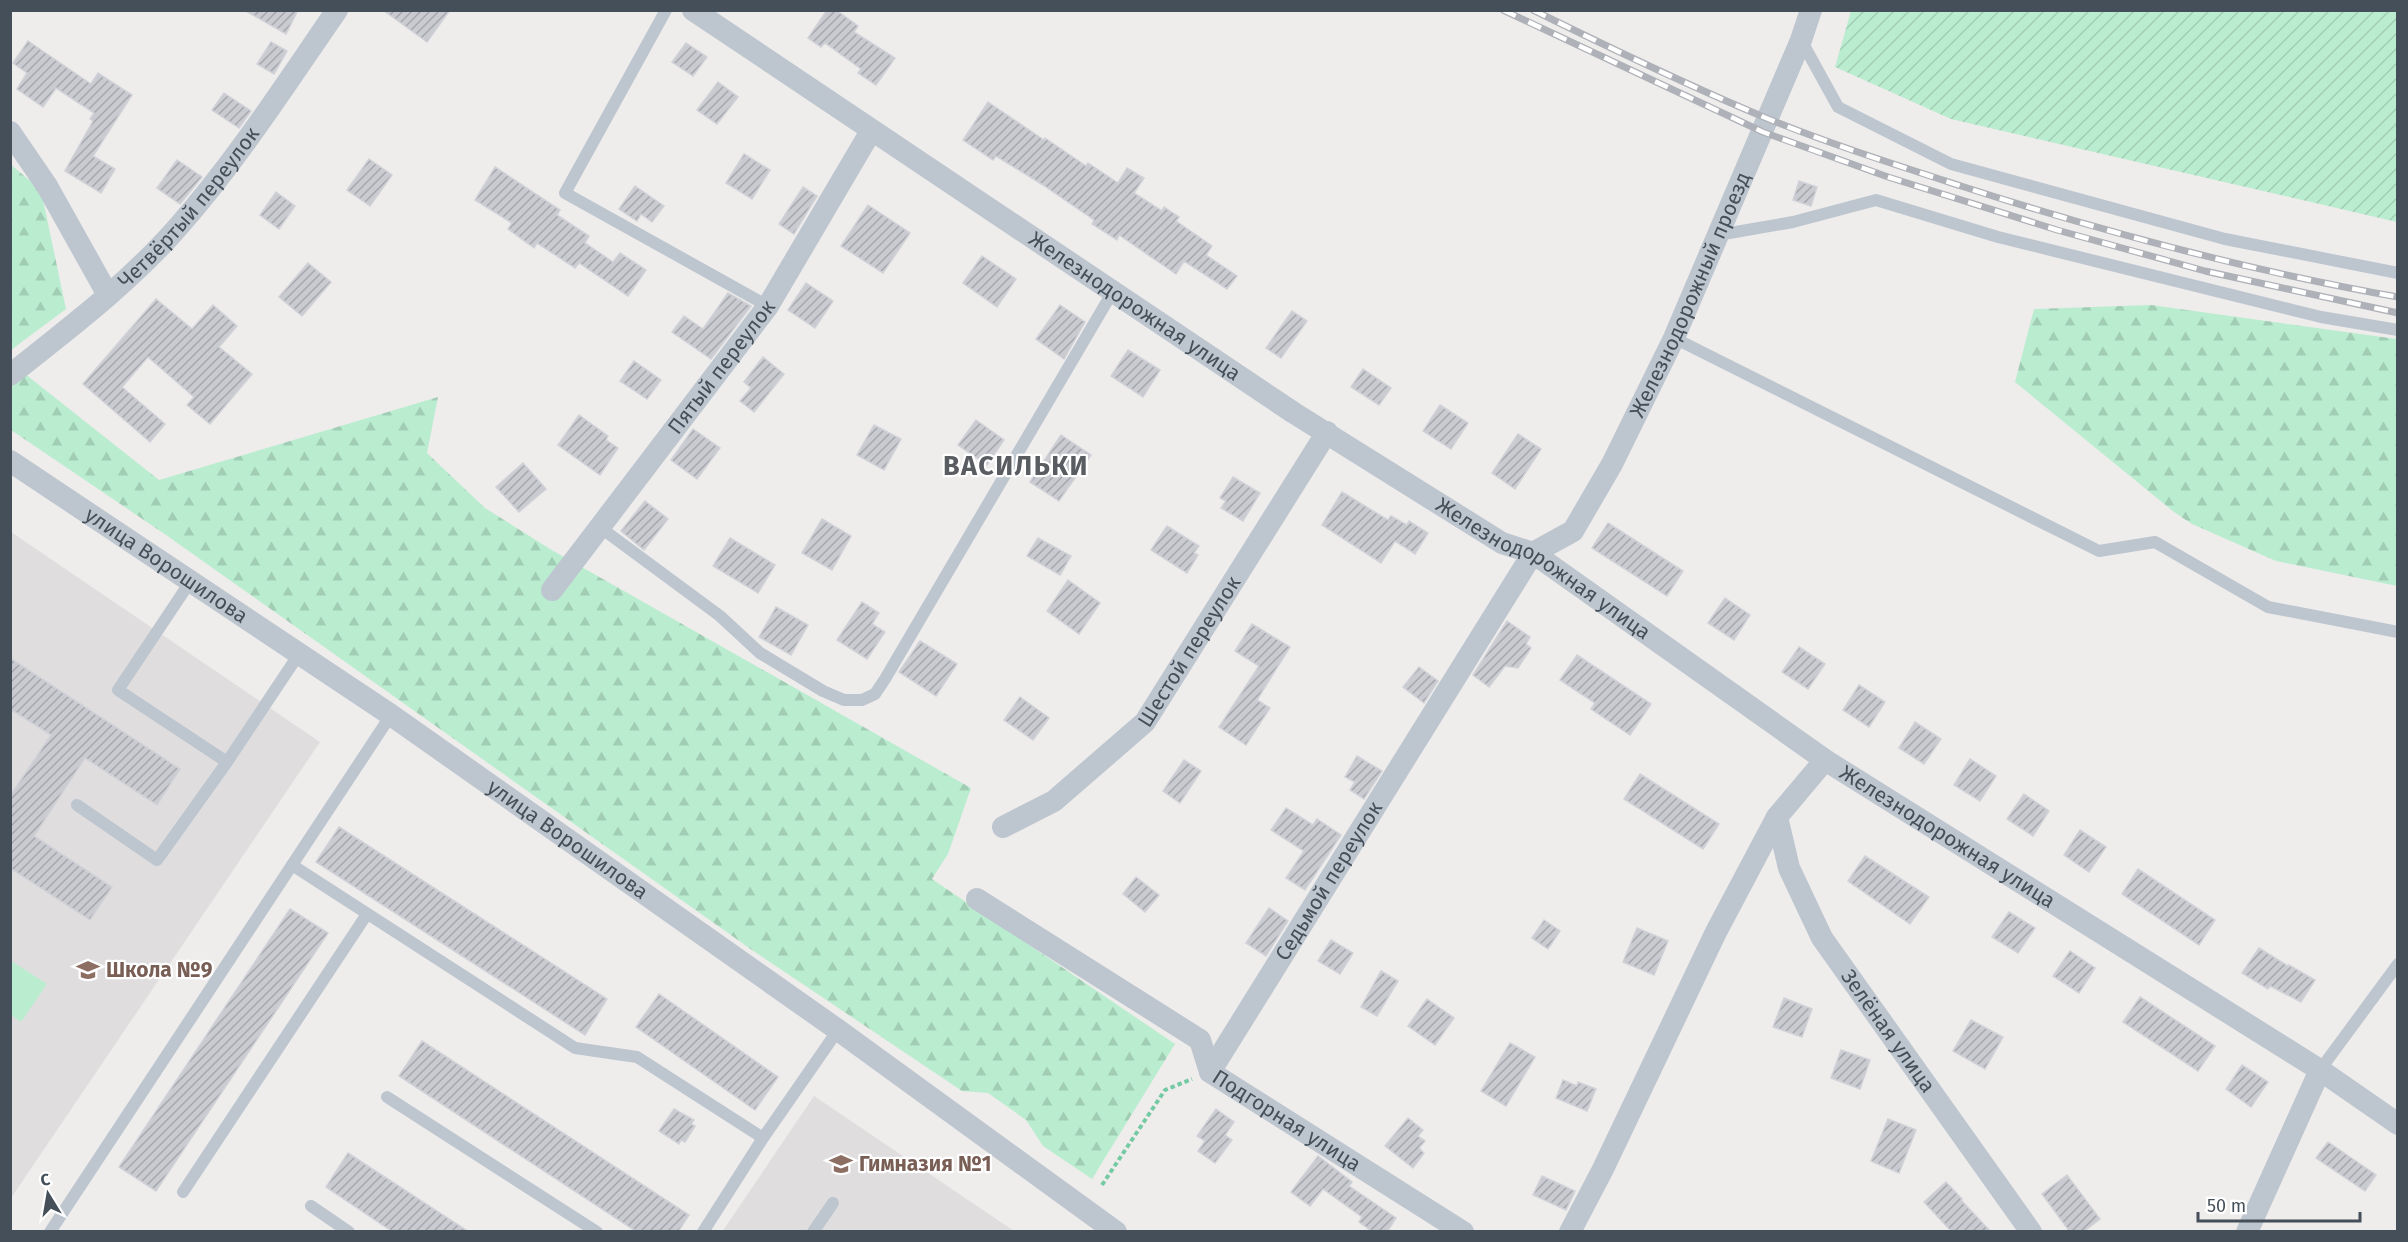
<svg xmlns="http://www.w3.org/2000/svg" width="2408" height="1242" font-family="'Fira Sans',sans-serif">
<style>
.education{fill:#e0ddde}
.forest{fill:url(#forest-firs)}
.garden{fill:url(#garden-furrows)}
.pitch{fill:#baedd0}
.building{fill:url(#building-hatch);stroke:#d0d2d8;stroke-width:1.5}
.lines{fill:none;stroke-linecap:round;stroke-linejoin:round}
.path{stroke:#73caa3;stroke-width:4;stroke-dasharray:4.5 3;stroke-linecap:butt}
.lane{stroke:#bdc6cf;stroke-width:12}
.street{stroke:#bdc6cf;stroke-width:22}
.rail-casing{stroke:#aeb1b7;stroke-width:7}
.rail{stroke:#fff;stroke-width:4.5;stroke-dasharray:14;stroke-linecap:butt}
.labels{text-anchor:middle;dominant-baseline:central;stroke-width:4.5;stroke-linejoin:round;paint-order:stroke}
.street-label{font-size:21px;fill:#454f59;stroke:#fff}
.education-label{font-size:21px;font-weight:bold;fill:#785e54;stroke:#fff;text-anchor:start}
.district-label{font-size:27px;font-weight:bold;letter-spacing:1.5px;fill:#595c61;stroke:#fff}
</style>
<defs>
<pattern id="forest-firs" width="22" height="20" patternUnits="userSpaceOnUse" patternTransform="scale(1.5)"><rect width="22" height="20" fill="#baedd0"/><path d="M5 1l3.5 6h-7zM16 11l3.5 6h-7z" fill="#a1cdb5"/></pattern>
<pattern id="garden-furrows" width="10" height="10" patternUnits="userSpaceOnUse" patternTransform="scale(1.5)"><rect width="10" height="10" fill="#baedd0"/><path d="M-1 1l2-2M0 10L10 0M9 11l2-2" fill="none" stroke="#a1cdb5"/></pattern>
<pattern id="building-hatch" width="6" height="6" patternUnits="userSpaceOnUse" patternTransform="scale(1.5)"><rect width="6" height="6" fill="#c9cbd1"/><path d="M-1 1l2-2M0 6l6-6M5 7l2-2" fill="none" stroke="#a5a7ad"/></pattern>
</defs>
<rect width="100%" height="100%" fill="#efecec"/>
<g class="education">
<polygon points="11,532 320,742 11,1198"/>
<polygon points="814,1096 1014,1231 722,1232"/>
</g>
<g class="forest">
<polygon points="10,164 41,190 66,309 11,350"/>
<polygon points="2151,305 2397,339 2397,586 2276,561 2192,524 2174,512 2015,382 2034,309"/>
<polygon points="10,362 159,480 438,397 427,453 485,508 550,549 971,788 948,854 932,879 1175,1044 1092,1179 1043,1146 1026,1120 988,1093 962,1091 752,950 166,535 11,430"/>
</g>
<polygon class="garden" points="1851,11 2397,11 2397,222 1951,119 1835,67"/>
<polygon class="pitch" points="10,960 47,984 21,1022 11,1015"/>
<g class="building">
<polygon points="244,10 298,10 286,34"/>
<polygon points="383,10 450,10 427,42"/>
<polygon points="827,10 836,10 858,26 854,32 895,58 876,85 858,73 861,69 825,43 821,47 808,38"/>
<polygon points="28,41 91,84 98,73 132,95 93,156 115,169 101,193 65,171 93,121 90,119 94,113 56,88 43,107 17,89 27,73 13,63"/>
<polygon points="271,42 287,51 274,74 257,64"/>
<polygon points="686,43 707,57 693,76 672,62"/>
<polygon points="718,82 738,97 717,124 697,110"/>
<polygon points="224,93 251,111 239,128 212,110"/>
<polygon points="988,102 1044,140 1045,138 1086,166 1088,163 1118,183 1127,168 1144,178 1134,193 1162,211 1164,207 1179,217 1176,221 1212,246 1206,255 1237,276 1227,289 1184,261 1176,274 1119,235 1117,240 1092,224 1094,220 1043,185 996,156 993,160 963,140"/>
<polygon points="744,154 770,170 752,199 726,183"/>
<polygon points="369,159 392,175 370,206 347,190"/>
<polygon points="177,160 202,177 180,204 157,188"/>
<polygon points="495,167 560,210 557,215 589,236 585,243 613,262 620,253 646,270 628,296 579,263 575,268 537,243 534,248 508,229 512,223 475,200"/>
<polygon points="1799,181 1817,187 1811,206 1793,200"/>
<polygon points="635,186 664,206 652,222 641,214 637,221 619,209"/>
<polygon points="803,187 817,196 794,234 779,224"/>
<polygon points="276,192 295,206 279,229 260,215"/>
<polygon points="868,205 910,233 883,273 841,246"/>
<polygon points="982,256 1016,279 997,307 963,283"/>
<polygon points="308,263 331,282 302,316 279,297"/>
<polygon points="806,283 833,301 815,328 788,310"/>
<polygon points="728,293 751,306 711,359 672,332 684,316 703,329"/>
<polygon points="156,299 192,329 213,305 237,326 219,347 252,374 210,424 187,405 194,397 148,357 122,387 165,424 150,442 83,384"/>
<polygon points="1060,305 1085,322 1064,359 1036,339"/>
<polygon points="1292,311 1307,321 1281,358 1266,348"/>
<polygon points="1128,350 1160,370 1143,397 1111,376"/>
<polygon points="763,357 784,374 754,412 740,401 751,388 744,382"/>
<polygon points="634,361 661,380 647,399 620,381"/>
<polygon points="1363,369 1391,388 1379,405 1351,387"/>
<polygon points="1440,405 1468,423 1451,449 1423,431"/>
<polygon points="579,415 608,436 606,440 618,448 600,475 558,445"/>
<polygon points="976,420 1004,440 987,465 958,445"/>
<polygon points="874,425 901,439 884,470 857,455"/>
<polygon points="693,429 720,448 697,479 671,460"/>
<polygon points="1518,434 1541,449 1515,489 1492,473"/>
<polygon points="1061,435 1091,455 1059,501 1030,482"/>
<polygon points="523,463 546,489 519,512 496,487"/>
<polygon points="1233,477 1260,493 1243,521 1221,508 1226,501 1220,498"/>
<polygon points="1342,492 1388,520 1391,516 1407,525 1409,521 1428,533 1415,554 1395,541 1381,563 1322,525"/>
<polygon points="645,501 668,519 644,550 621,531"/>
<polygon points="822,519 851,536 832,570 802,553"/>
<polygon points="1608,523 1683,571 1667,596 1592,548"/>
<polygon points="1167,526 1199,546 1194,553 1198,555 1187,573 1151,550"/>
<polygon points="730,538 775,565 758,593 713,566"/>
<polygon points="1038,538 1071,556 1060,575 1027,556"/>
<polygon points="1068,580 1100,603 1079,634 1047,611"/>
<polygon points="1725,598 1750,615 1734,640 1708,623"/>
<polygon points="862,602 879,613 872,624 885,632 867,659 837,640"/>
<polygon points="776,607 808,625 791,655 759,637"/>
<polygon points="1507,621 1530,637 1526,644 1531,648 1518,668 1505,666 1489,687 1473,675"/>
<polygon points="1252,624 1290,647 1257,700 1270,708 1246,745 1219,727 1259,666 1235,651"/>
<polygon points="920,641 957,664 936,696 899,672"/>
<polygon points="1799,647 1825,664 1808,689 1782,672"/>
<polygon points="1577,655 1651,704 1630,735 1591,709 1595,703 1560,680"/>
<polygon points="10,658 180,769 157,805 85,758 34,836 112,887 90,920 10,868 10,796 51,735 10,709"/>
<polygon points="1419,667 1438,681 1424,703 1403,687"/>
<polygon points="1859,685 1885,702 1869,727 1843,710"/>
<polygon points="1020,697 1049,718 1033,740 1004,720"/>
<polygon points="1915,722 1941,739 1924,764 1899,748"/>
<polygon points="1357,756 1382,771 1364,799 1350,790 1355,782 1345,777"/>
<polygon points="1970,759 1996,776 1980,801 1954,785"/>
<polygon points="1184,760 1201,771 1180,803 1163,791"/>
<polygon points="1640,774 1719,824 1703,849 1624,799"/>
<polygon points="2024,794 2049,811 2033,836 2007,819"/>
<polygon points="1286,808 1313,825 1317,819 1341,835 1305,890 1286,878 1304,851 1271,830"/>
<polygon points="339,827 607,999 585,1035 316,862"/>
<polygon points="2080,830 2106,847 2089,872 2064,855"/>
<polygon points="1865,856 1929,897 1910,924 1848,881"/>
<polygon points="2138,869 2215,920 2199,945 2122,894"/>
<polygon points="1136,877 1159,895 1145,912 1123,894"/>
<polygon points="1269,908 1288,921 1266,956 1246,943"/>
<polygon points="290,909 328,933 156,1191 119,1167"/>
<polygon points="2009,912 2035,928 2018,953 1992,937"/>
<polygon points="1544,920 1560,931 1548,949 1532,938"/>
<polygon points="1637,928 1668,941 1654,975 1623,962"/>
<polygon points="1331,940 1353,953 1340,974 1318,961"/>
<polygon points="2259,948 2288,966 2289,965 2315,980 2301,1002 2270,986 2268,989 2242,973"/>
<polygon points="2070,951 2095,968 2079,993 2053,976"/>
<polygon points="1381,971 1398,981 1377,1016 1361,1007"/>
<polygon points="659,994 778,1077 755,1110 636,1027"/>
<polygon points="2140,997 2215,1046 2198,1071 2123,1022"/>
<polygon points="1784,998 1812,1009 1802,1037 1773,1027"/>
<polygon points="1427,999 1454,1018 1435,1045 1408,1026"/>
<polygon points="1971,1020 2003,1037 1985,1069 1953,1051"/>
<polygon points="422,1041 689,1215 678,1232 637,1232 399,1076"/>
<polygon points="1510,1043 1535,1057 1506,1106 1481,1091"/>
<polygon points="1841,1050 1870,1060 1860,1089 1831,1078"/>
<polygon points="2242,1065 2268,1082 2251,1107 2226,1089"/>
<polygon points="1563,1080 1577,1086 1578,1082 1596,1089 1587,1111 1556,1098"/>
<polygon points="674,1109 694,1120 691,1124 695,1126 685,1142 681,1140 679,1144 659,1131"/>
<polygon points="1216,1109 1234,1122 1225,1135 1232,1140 1215,1163 1198,1151 1205,1141 1197,1136"/>
<polygon points="1408,1118 1423,1130 1418,1136 1425,1141 1419,1148 1424,1153 1413,1168 1385,1146"/>
<polygon points="1888,1119 1916,1130 1899,1173 1871,1161"/>
<polygon points="2328,1142 2376,1175 2365,1191 2316,1158"/>
<polygon points="348,1153 469,1232 393,1232 326,1187"/>
<polygon points="1318,1156 1352,1182 1349,1186 1396,1218 1387,1232 1373,1232 1359,1222 1362,1217 1323,1189 1310,1206 1291,1192"/>
<polygon points="2067,1175 2100,1219 2083,1232 2070,1232 2042,1194"/>
<polygon points="1542,1176 1575,1191 1566,1210 1533,1195"/>
<polygon points="1946,1182 1962,1199 1961,1200 1991,1232 1952,1232 1924,1202"/>
</g>
<g class="lines">
<polyline class="path" points="1102,1185 1165,1090 1192,1079"/>
<g class="lane">
<polyline points="666,10 565,193 768,306"/>
<polyline points="1801,40 1838,107 1951,164 2225,239 2398,273"/>
<polyline points="1718,235 1793,222 1876,200 1998,237 2321,317 2398,330"/>
<polyline points="1674,338 2099,551 2155,542 2268,607 2398,632"/>
<polyline points="601,528 720,616 760,653 823,691 844,700 862,700 875,694 885,679 1112,293"/>
<polyline points="227,762 299,654"/>
<polyline points="77,805 157,860 227,762 118,690 190,582"/>
<polyline points="292,865 575,1048 637,1057 763,1138"/>
<polyline points="2320,1070 2398,964"/>
<polyline points="387,1097 597,1232"/>
<polyline points="183,1192 367,914"/>
<polyline points="311,1206 349,1232"/>
<polyline points="50,1232 391,715"/>
<polyline points="703,1232 763,1138 838,1030"/>
<polyline points="813,1232 833,1203"/>
</g>
<g class="street">
<path id="s1" d="M693,10L1294,413L1502,543L1533,553L1825,760L2320,1070L2398,1124"/>
<polyline points="10,132 47,186 108,295"/>
<path id="s2" d="M10,375C68,329 129,283 178,227C237,160 286,84 337,10"/>
<path id="s3" d="M10,461L391,715L838,1030L1116,1232"/>
<path id="s4" d="M552,590L768,306L871,131"/>
<path id="s5" d="M1777,817L1789,868L1822,938L2031,1232"/>
<path id="s6" d="M1003,827L1054,801L1145,722L1327,432"/>
<path id="s7" d="M977,899L1200,1040L1210,1072L1463,1232"/>
<path id="s8" d="M1210,1072L1533,553L1573,531L1612,464L1674,338L1801,40L1811,10"/>
<polyline points="1570,1232 1603,1169 1716,932 1777,817 1825,760"/>
<polyline points="2247,1232 2320,1070"/>
</g>
<g class="rail-casing">
<g id="rail">
<polyline points="1503,10 1763,132 1888,177 2057,230 2205,271 2398,313"/>
<path d="M1533,10C1610,48 1687,85 1766,118C1830,144 1896,165 1961,186C2104,232 2250,271 2398,297"/>
</g>
</g>
<use href="#rail" class="rail"/>
</g>
<defs>
<g id="school-bare" transform="scale(1.8)"><path d="M0-5L7-2L0 1L-7-2ZM-4 1L0 2.5L4 1V4Q0 6-4 4Z" fill="#8d6e63" stroke="#fff" stroke-width="2.5" paint-order="stroke"/></g>
</defs>
<g fill-rule="evenodd">
<use href="#school-bare" x="88" y="970"/>
<use href="#school-bare" x="841" y="1164"/>
</g>
<g class="labels">
<g class="street-label">
<text stroke="none"><textPath href="#s2" startOffset="246">Четвёртый переулок</textPath></text>
<text stroke="none"><textPath href="#s8" startOffset="921">Железнодорожный проезд</textPath></text>
<text stroke="none"><textPath href="#s1" startOffset="532">Железнодорожная улица</textPath></text>
<text stroke="none"><textPath href="#s4" startOffset="280">Пятый переулок</textPath></text>
<text stroke="none"><textPath href="#s3" startOffset="188">улица Ворошилова</textPath></text>
<text stroke="none"><textPath href="#s1" startOffset="1018">Железнодорожная улица</textPath></text>
<text stroke="none"><textPath href="#s6" startOffset="261">Шестой переулок</textPath></text>
<text stroke="none"><textPath href="#s1" startOffset="1504">Железнодорожная улица</textPath></text>
<text stroke="none"><textPath href="#s3" startOffset="674">улица Ворошилова</textPath></text>
<text stroke="none"><textPath href="#s8" startOffset="225">Седьмой переулок</textPath></text>
<text stroke="none"><textPath href="#s5" startOffset="244">Зелёная улица</textPath></text>
<text stroke="none"><textPath href="#s7" startOffset="388">Подгорная улица</textPath></text>
</g>
<g class="education-label">
<text x="106" y="970">Школа №9</text>
<text x="859" y="1164">Гимназия №1</text>
</g>
<g class="district-label">
<text x="1016" y="466">ВАСИЛЬКИ</text>
</g>
</g>
<rect width="2408" height="1242" fill="none" stroke="#454f59" stroke-width="24"/>
<g transform="translate(48 1194) rotate(349)" stroke="#ffffff" stroke-width="4.5" paint-order="stroke">
<path d="M0-4.5L10 22L0 15L-10 22Z" fill="#454f59"/>
<text y="-9" font-size="16" font-weight="bold" text-anchor="middle" fill="#454f59">С</text>
</g>
<path d="M2198 1212v9h162v-9" fill="none" stroke="#454f59" stroke-width="3"/>
<text x="2207" y="1212" font-size="18" fill="#454f59" stroke="#ffffff" stroke-width="4.5" paint-order="stroke">50 m</text>
</svg>
